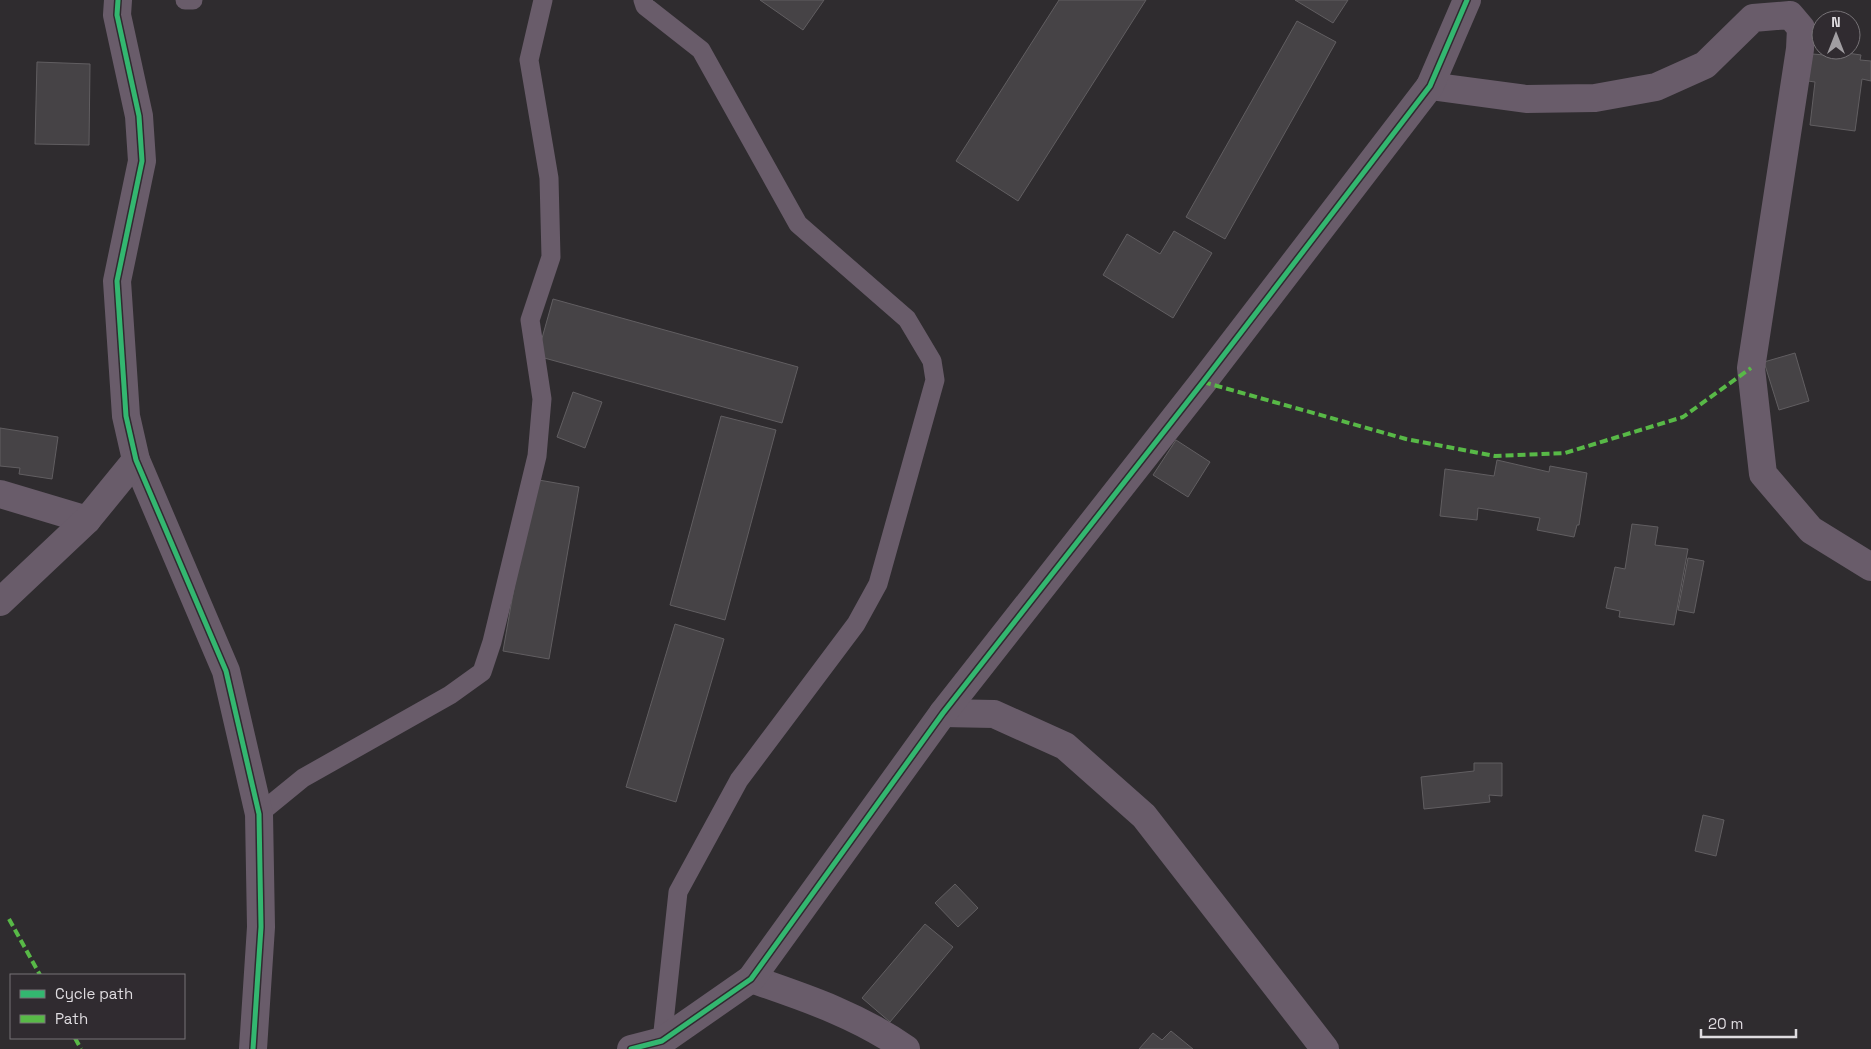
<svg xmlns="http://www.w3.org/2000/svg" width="1871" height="1049" font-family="'Space Grotesk',sans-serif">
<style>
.building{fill:#464346;stroke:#615e61}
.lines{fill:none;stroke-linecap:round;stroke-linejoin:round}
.lane{stroke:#695c6a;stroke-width:19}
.street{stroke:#695c6a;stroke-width:28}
.quiet{stroke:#58b947;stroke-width:4;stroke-dasharray:8 4;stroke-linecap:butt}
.cycleway-casing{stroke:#302b30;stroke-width:8}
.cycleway{stroke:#33b770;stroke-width:5}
</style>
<rect width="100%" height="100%" fill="#2f2c2f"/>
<g class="building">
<polygon points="760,0 824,0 803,30"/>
<polygon points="1059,0 1146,0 1018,201 956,161"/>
<polygon points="1295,0 1348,0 1333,23"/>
<polygon points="1297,21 1336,42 1225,239 1186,217"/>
<polygon points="1826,50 1861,55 1860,60 1871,61 1871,81 1862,79 1855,131 1810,125 1815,82 1808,81 1812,54 1825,55"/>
<polygon points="37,62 90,64 89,145 35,144"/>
<polygon points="1174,231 1212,253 1173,318 1103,275 1127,234 1160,254"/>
<polygon points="553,299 798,367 782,423 537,356"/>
<polygon points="1795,353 1809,401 1779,410 1764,362"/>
<polygon points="573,392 602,402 585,448 557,437"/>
<polygon points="721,416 776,430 725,620 670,605"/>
<polygon points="0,428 58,437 52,479 19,474 20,468 0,466"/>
<polygon points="1176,440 1210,462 1188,497 1153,475"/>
<polygon points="1497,460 1549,472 1550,466 1587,473 1579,525 1577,525 1574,537 1537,530 1540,518 1478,508 1477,520 1440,516 1445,469 1494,476"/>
<polygon points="533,479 579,487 549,659 503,651"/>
<polygon points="1632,524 1658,527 1655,545 1688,549 1674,625 1619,617 1620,611 1606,608 1615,567 1625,569"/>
<polygon points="1688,558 1704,561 1694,613 1678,610"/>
<polygon points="675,624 724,639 676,802 626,787"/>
<polygon points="1474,763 1502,763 1502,796 1489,795 1490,802 1424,809 1421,777 1474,771"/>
<polygon points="1703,815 1724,820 1716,856 1695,851"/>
<polygon points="955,884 978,908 958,927 935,903"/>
<polygon points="925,924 953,947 890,1022 862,998"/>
<polygon points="1171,1031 1193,1049 1139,1049 1153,1033 1162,1040"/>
</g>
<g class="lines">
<g class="lane">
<polyline points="185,0 193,0"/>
<polyline points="643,0 645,6 701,50 798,224 907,319 932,361 935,380 878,584 856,624 739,780 678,892 662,1041"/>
<polyline points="259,814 303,778 450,695 482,672 492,642 537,456 542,399 530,320 551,257 549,178 529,60 543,0"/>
</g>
<g class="street">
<polyline points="118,0 117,15 139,116 142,161 117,281 126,416 136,460 226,671 259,814 261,927 253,1049"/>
<polyline points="1430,86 1526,99 1595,98 1656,87 1705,65 1753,18 1790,15 1801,28 1800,49 1751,368 1763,474 1811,530 1871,567"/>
<polyline points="0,494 87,520"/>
<polyline points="0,602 87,520 136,460"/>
<polyline points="943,713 994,714 1065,746 1144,816 1325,1049"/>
<path d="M751,979C806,998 858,1015 906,1049"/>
<polyline points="631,1049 662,1041 751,979 943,713 1203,382 1430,86 1467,0"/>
</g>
<g class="quiet">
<polyline points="1203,382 1406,439 1495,456 1565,453 1683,417 1751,368"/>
<polyline points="9,919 40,975"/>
<polyline points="75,1038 81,1049"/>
</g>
<g class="cycleway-casing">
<g id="cycleway">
<polyline points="118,0 117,15 139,116 142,161 117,281 126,416 136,460 226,671 259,814 261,927 253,1049"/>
<polyline points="631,1049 662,1041 751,979 943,713 1203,382 1430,86 1467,0"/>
</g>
</g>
<use href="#cycleway" class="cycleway"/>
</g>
<rect x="10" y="974" width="175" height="65" fill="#302b30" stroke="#767276"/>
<rect x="20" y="990" width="25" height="8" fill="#33b770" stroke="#767276"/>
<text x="55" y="999" font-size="15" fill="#dfdce0">Cycle path</text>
<rect x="20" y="1015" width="25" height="8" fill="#58b947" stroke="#767276"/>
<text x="55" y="1024" font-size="15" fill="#dfdce0">Path</text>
<g transform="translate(1836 35)"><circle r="24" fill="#302b30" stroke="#767276"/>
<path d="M0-4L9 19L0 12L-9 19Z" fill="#a19ea2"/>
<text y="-8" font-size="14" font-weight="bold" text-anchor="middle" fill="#dfdce0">N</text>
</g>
<path d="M1701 1029v8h95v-8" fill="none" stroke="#dfdce0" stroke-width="2.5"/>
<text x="1708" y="1029" font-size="15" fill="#dfdce0" stroke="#302b30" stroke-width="4" paint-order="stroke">20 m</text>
</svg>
